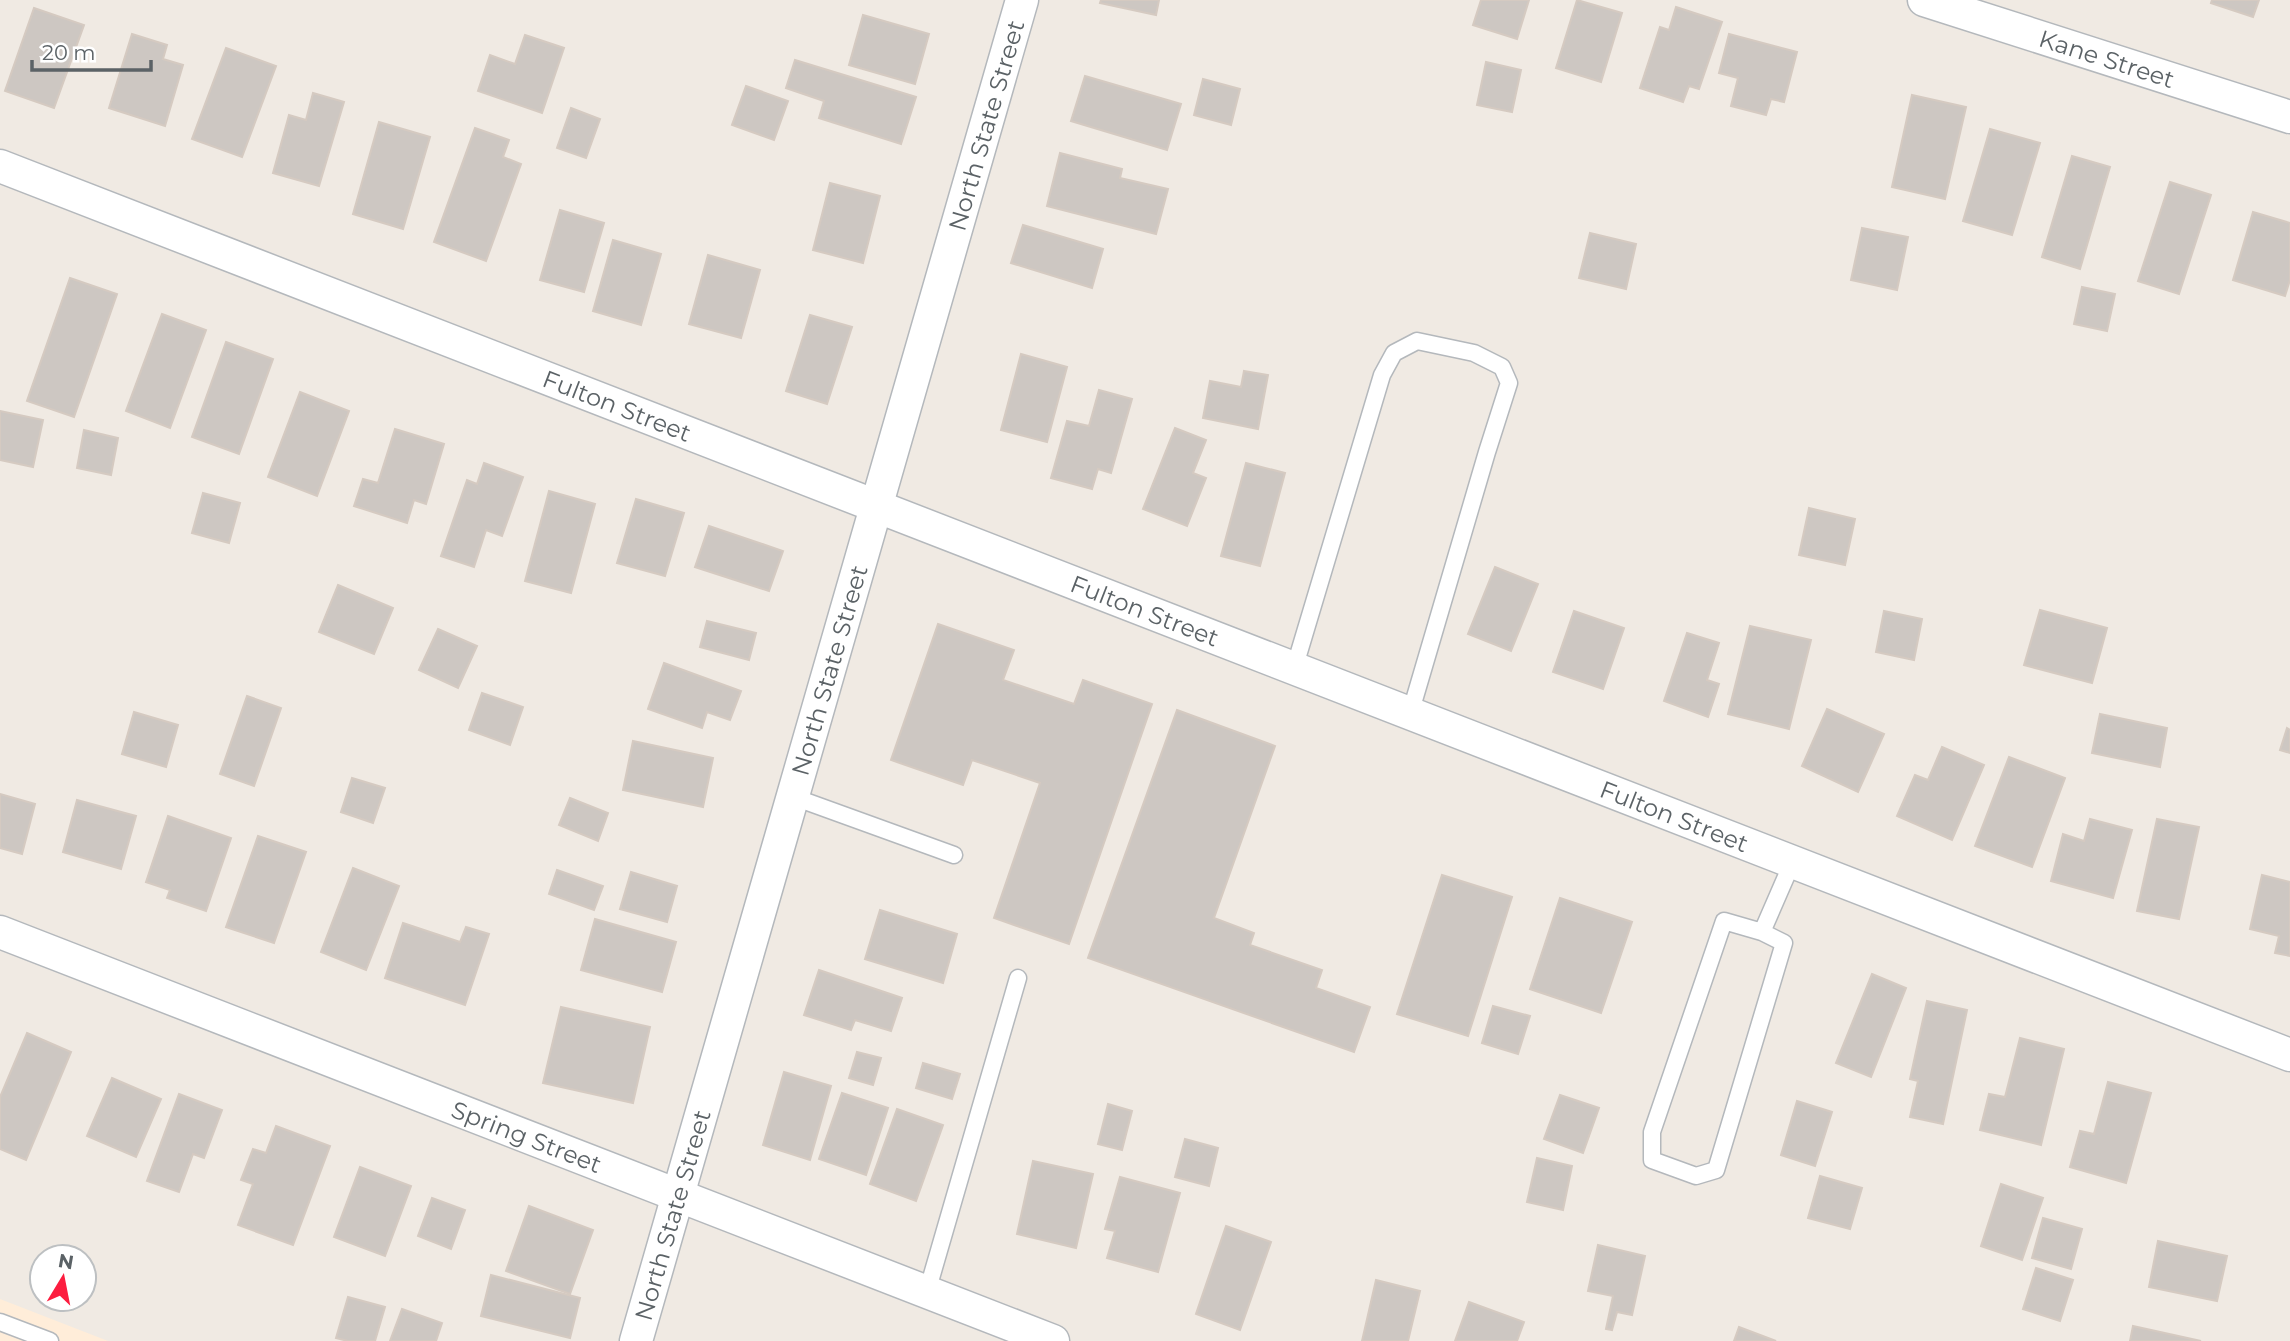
<svg xmlns="http://www.w3.org/2000/svg" width="2290" height="1341" font-family="Montserrat,sans-serif">
<style>
.commercial{fill:#ffedd9}
.building{fill:#cdc7c2;stroke:#d5cac1;stroke-width:2}
.lines{fill:none;stroke-linecap:round;stroke-linejoin:round}
.lane-casing{stroke:#b4b8bc;stroke-width:19}
.street-casing{stroke:#b4b8bc;stroke-width:35}
.lane{stroke:#fff;stroke-width:16}
.street{stroke:#fff;stroke-width:32}
.labels{text-anchor:middle;dominant-baseline:central;stroke-width:5;stroke-linejoin:round;paint-order:stroke}
.street-label{font-size:24px;fill:#5b6266;stroke:#fff}
</style>
<rect width="100%" height="100%" fill="#f0eae3"/>
<polygon class="commercial" points="0,1299 108,1341 0,1341"/>
<g class="building">
<polygon points="1101,0 1159,0 1156,15 1100,3"/>
<polygon points="1481,0 1529,0 1517,39 1473,25"/>
<polygon points="1577,0 1622,13 1601,82 1556,68"/>
<polygon points="2212,0 2259,0 2253,17 2211,3"/>
<polygon points="1676,7 1722,22 1699,89 1689,86 1683,102 1640,88 1660,27 1669,30"/>
<polygon points="34,8 84,25 54,108 5,91"/>
<polygon points="863,15 929,34 915,84 849,65"/>
<polygon points="132,34 167,45 163,59 183,65 165,126 109,108"/>
<polygon points="1729,34 1797,52 1784,102 1771,99 1766,115 1731,106 1738,78 1719,73"/>
<polygon points="525,35 564,48 542,113 478,91 490,55 515,64"/>
<polygon points="226,48 276,66 242,157 192,139"/>
<polygon points="795,60 916,97 901,144 819,118 824,101 786,88"/>
<polygon points="1486,62 1521,70 1512,112 1477,105"/>
<polygon points="1085,76 1181,104 1167,150 1071,121"/>
<polygon points="1203,79 1240,89 1231,125 1194,115"/>
<polygon points="746,86 788,101 774,140 732,125"/>
<polygon points="313,93 344,102 319,186 273,173 289,115 306,120"/>
<polygon points="1912,95 1966,107 1945,199 1892,187"/>
<polygon points="571,108 600,119 586,158 557,148"/>
<polygon points="379,122 430,137 403,229 353,214"/>
<polygon points="475,128 509,140 503,157 521,164 486,261 434,242"/>
<polygon points="1990,129 2040,143 2012,235 1963,221"/>
<polygon points="1060,153 1122,169 1120,178 1168,189 1156,234 1047,206"/>
<polygon points="2072,156 2110,167 2080,269 2042,257"/>
<polygon points="2170,182 2211,195 2179,294 2138,281"/>
<polygon points="830,183 880,196 863,263 813,250"/>
<polygon points="560,210 604,223 584,292 540,280"/>
<polygon points="2253,212 2290,223 2290,280 2285,296 2233,280"/>
<polygon points="1023,225 1103,249 1092,288 1011,263"/>
<polygon points="1862,228 1908,237 1897,290 1851,280"/>
<polygon points="1590,233 1636,244 1626,289 1579,278"/>
<polygon points="613,240 661,254 641,325 593,311"/>
<polygon points="708,255 760,270 741,338 689,324"/>
<polygon points="70,278 117,294 74,417 27,401"/>
<polygon points="2082,287 2115,294 2107,331 2074,324"/>
<polygon points="162,314 206,330 170,428 126,411"/>
<polygon points="810,315 852,327 827,404 786,391"/>
<polygon points="226,342 273,359 239,454 192,437"/>
<polygon points="1021,354 1067,367 1047,442 1001,430"/>
<polygon points="1244,371 1268,375 1258,429 1203,418 1210,381 1241,387"/>
<polygon points="1099,390 1132,399 1111,473 1098,469 1092,489 1051,478 1067,421 1089,426"/>
<polygon points="300,392 349,411 317,496 268,477"/>
<polygon points="0,411 43,420 33,467 0,460"/>
<polygon points="1175,428 1206,440 1193,473 1206,478 1187,526 1143,509"/>
<polygon points="395,429 444,444 426,504 414,500 407,523 354,506 363,479 378,483"/>
<polygon points="84,430 118,438 111,475 77,468"/>
<polygon points="484,463 523,477 502,536 486,530 474,567 441,556 467,480 477,484"/>
<polygon points="1246,463 1285,473 1260,566 1221,556"/>
<polygon points="549,491 595,504 571,593 525,581"/>
<polygon points="203,493 240,503 229,543 192,533"/>
<polygon points="636,499 684,513 665,576 617,563"/>
<polygon points="1809,508 1855,519 1845,565 1799,555"/>
<polygon points="709,526 783,551 769,591 695,567"/>
<polygon points="1495,567 1538,584 1511,651 1468,634"/>
<polygon points="338,585 393,608 374,654 319,632"/>
<polygon points="2040,610 2107,628 2092,683 2024,665"/>
<polygon points="1574,611 1624,628 1603,689 1553,672"/>
<polygon points="1884,611 1922,619 1914,660 1876,652"/>
<polygon points="707,621 756,633 749,660 700,647"/>
<polygon points="938,624 1014,650 1003,680 1074,704 1083,680 1152,704 1069,944 994,918 1040,783 972,760 963,785 891,760"/>
<polygon points="1750,626 1811,640 1789,729 1728,714"/>
<polygon points="438,629 477,646 458,688 419,670"/>
<polygon points="1687,633 1719,643 1707,680 1719,684 1708,717 1664,701"/>
<polygon points="664,663 741,691 730,720 707,712 702,728 648,709"/>
<polygon points="482,693 523,707 510,745 469,730"/>
<polygon points="247,696 281,708 254,786 220,774"/>
<polygon points="1827,709 1884,734 1858,792 1802,766"/>
<polygon points="1177,710 1275,746 1214,918 1254,933 1250,945 1322,970 1316,988 1370,1007 1354,1052 1088,958"/>
<polygon points="134,712 178,725 166,767 122,754"/>
<polygon points="2100,714 2167,728 2160,767 2092,753"/>
<polygon points="2287,728 2290,730 2290,753 2280,750"/>
<polygon points="633,741 713,758 703,807 623,790"/>
<polygon points="1942,747 1984,765 1952,840 1897,816 1915,775 1928,780"/>
<polygon points="2009,757 2065,778 2032,867 1975,846"/>
<polygon points="352,778 385,788 373,823 341,812"/>
<polygon points="0,794 35,804 22,854 0,848"/>
<polygon points="570,798 608,813 598,841 559,825"/>
<polygon points="77,800 136,816 121,869 63,852"/>
<polygon points="168,816 231,838 206,911 167,898 170,890 146,882"/>
<polygon points="2090,819 2132,830 2113,898 2051,881 2063,834 2084,841"/>
<polygon points="2157,819 2199,827 2179,919 2137,911"/>
<polygon points="258,836 306,852 274,943 226,927"/>
<polygon points="353,868 399,886 366,970 321,952"/>
<polygon points="557,870 603,886 594,910 549,894"/>
<polygon points="631,872 677,886 667,922 620,909"/>
<polygon points="1442,875 1512,897 1468,1036 1397,1014"/>
<polygon points="2262,875 2290,882 2290,956 2275,953 2279,936 2250,929"/>
<polygon points="1560,898 1632,922 1601,1013 1530,989"/>
<polygon points="880,910 957,934 943,983 865,959"/>
<polygon points="595,919 676,942 662,992 581,970"/>
<polygon points="403,923 460,942 466,927 489,934 465,1005 385,978"/>
<polygon points="819,970 902,998 891,1031 855,1020 851,1030 804,1015"/>
<polygon points="1872,974 1906,988 1871,1077 1836,1063"/>
<polygon points="1927,1001 1967,1010 1943,1124 1910,1117 1918,1081 1910,1079"/>
<polygon points="1493,1006 1530,1016 1518,1054 1482,1043"/>
<polygon points="561,1007 650,1027 633,1103 543,1083"/>
<polygon points="27,1033 71,1052 26,1160 0,1149 0,1097"/>
<polygon points="2020,1038 2064,1049 2041,1145 1980,1130 1989,1094 2005,1097"/>
<polygon points="857,1052 881,1058 873,1085 849,1078"/>
<polygon points="923,1063 960,1074 952,1099 916,1088"/>
<polygon points="784,1072 831,1086 810,1160 763,1145"/>
<polygon points="112,1078 161,1099 136,1157 87,1136"/>
<polygon points="2108,1082 2151,1093 2126,1183 2070,1167 2080,1131 2094,1134"/>
<polygon points="842,1093 888,1108 866,1175 819,1159"/>
<polygon points="179,1094 222,1110 204,1158 193,1154 179,1192 147,1181"/>
<polygon points="1560,1095 1599,1108 1583,1153 1544,1139"/>
<polygon points="1797,1101 1832,1112 1815,1166 1781,1155"/>
<polygon points="1108,1104 1132,1111 1122,1150 1098,1144"/>
<polygon points="897,1109 943,1125 916,1201 870,1184"/>
<polygon points="276,1126 330,1146 293,1245 238,1225 253,1184 241,1180 253,1149 266,1153"/>
<polygon points="1185,1139 1218,1148 1209,1186 1175,1177"/>
<polygon points="1537,1158 1572,1166 1563,1210 1527,1202"/>
<polygon points="1033,1161 1093,1174 1076,1248 1017,1234"/>
<polygon points="360,1167 411,1186 385,1256 334,1237"/>
<polygon points="1820,1176 1862,1188 1850,1229 1808,1218"/>
<polygon points="1120,1177 1180,1193 1158,1272 1107,1258 1115,1231 1105,1229"/>
<polygon points="2001,1184 2043,1198 2022,1260 1981,1246"/>
<polygon points="432,1198 465,1210 451,1249 418,1236"/>
<polygon points="529,1206 593,1230 570,1294 506,1271"/>
<polygon points="2043,1218 2082,1229 2071,1269 2032,1258"/>
<polygon points="1226,1226 1271,1242 1240,1330 1196,1314"/>
<polygon points="2158,1241 2227,1256 2217,1301 2149,1287"/>
<polygon points="1598,1245 1645,1256 1632,1315 1617,1312 1612,1330 1606,1329 1613,1296 1588,1291"/>
<polygon points="2036,1268 2073,1280 2060,1321 2023,1309"/>
<polygon points="491,1275 580,1298 570,1338 481,1316"/>
<polygon points="1376,1280 1420,1291 1408,1341 1362,1341"/>
<polygon points="348,1297 385,1307 375,1341 348,1341 336,1338"/>
<polygon points="1469,1302 1524,1322 1517,1341 1455,1341"/>
<polygon points="402,1309 442,1323 436,1341 390,1341"/>
<polygon points="2133,1326 2201,1341 2130,1341"/>
<polygon points="1739,1327 1776,1341 1734,1341"/>
</g>
<g class="lines">
<g class="lane-casing">
<g id="lane">
<polyline points="1294,669 1382,375 1394,353 1417,341 1474,353 1502,367 1509,383 1487,452 1410,714"/>
<polyline points="791,796 954,855"/>
<polyline points="1762,932 1724,921 1652,1132 1652,1160 1696,1176 1716,1170 1784,943 1762,932 1792,863"/>
<polyline points="927,1292 1018,978"/>
<polyline points="0,1322 50,1341"/>
</g>
</g>
<g class="street-casing">
<g id="street">
<path id="s1" d="M1924,0L2290,117"/>
<path id="s2" d="M0,166L2290,1055"/>
<path id="s3" d="M0,932L1053,1341"/>
<path id="s4" d="M636,1341L1022,0"/>
</g>
</g>
<use href="#lane" class="lane"/>
<use href="#street" class="street"/>
</g>
<g class="labels">
<g class="street-label">
<text stroke="none"><textPath href="#s1" startOffset="192">Kane Street</textPath></text>
<text stroke="none"><textPath href="#s4" startOffset="1265">North State Street</textPath></text>
<text stroke="none"><textPath href="#s2" startOffset="662">Fulton Street</textPath></text>
<text stroke="none"><textPath href="#s2" startOffset="1228">Fulton Street</textPath></text>
<text stroke="none"><textPath href="#s4" startOffset="698">North State Street</textPath></text>
<text stroke="none"><textPath href="#s2" startOffset="1796">Fulton Street</textPath></text>
<text stroke="none"><textPath href="#s3" startOffset="565">Spring Street</textPath></text>
<text stroke="none"><textPath href="#s4" startOffset="131">North State Street</textPath></text>
</g>
</g>
<g transform="translate(63 1278) rotate(10)"><circle r="33" fill="#ffffff" stroke="#bdc0c2" stroke-width="2"/>
<path d="M0-5L12 26L0 18L-12 26Z" fill="#fc1d3f"/>
<text y="-10" font-size="19" font-weight="bold" text-anchor="middle" fill="#5b6266">N</text>
</g>
<path d="M32 60v10h119v-10" fill="none" stroke="#5b6266" stroke-width="3.5"/>
<text x="42" y="60" font-size="21" fill="#5b6266" stroke="#ffffff" stroke-width="5" paint-order="stroke">20 m</text>
</svg>
